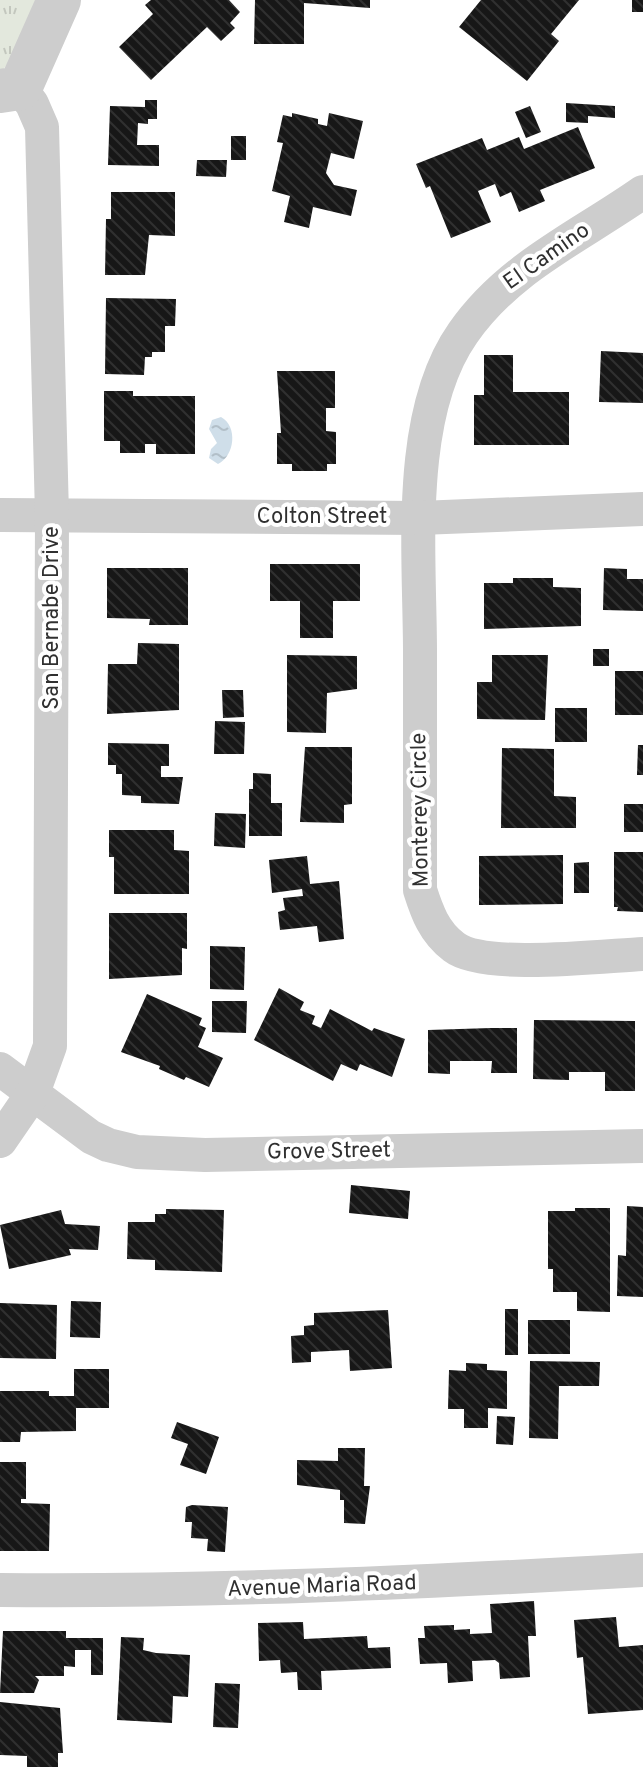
<svg xmlns="http://www.w3.org/2000/svg" width="643" height="1767" font-family="Overpass,sans-serif">
<style>
.park{fill:url(#park-tufts)}
.water{fill:url(#water-ripples)}
.building{fill:url(#building-back-hatch)}
.lines{fill:none;stroke-linecap:round;stroke-linejoin:round}
.minor{stroke:#cdcdcd;stroke-width:34}
.tertiary{stroke:#cdcdcd;stroke-width:44}
.labels{text-anchor:middle;dominant-baseline:central;stroke-width:8;stroke-linejoin:round;paint-order:stroke}
.street-label{font-size:22px;fill:#303030;stroke:#fff}
</style>
<defs>
<pattern id="park-tufts" width="24" height="20" patternUnits="userSpaceOnUse" patternTransform="scale(2)"><rect width="24" height="20" fill="#e3e8dd"/><path d="M3 7l-1-3M5 7V3M7 7l1-3M15 17l-1-3M17 17v-4M19 17l1-3" fill="none" stroke="#c3c7be"/></pattern>
<pattern id="water-ripples" width="26" height="14" patternUnits="userSpaceOnUse" patternTransform="scale(2)"><rect width="26" height="14" fill="#cfdee9"/><path d="M2 4q2-2 4 0t4 0M15 11q2-2 4 0t4 0" fill="none" stroke="#b2bfc8"/></pattern>
<pattern id="building-back-hatch" width="6" height="6" patternUnits="userSpaceOnUse" patternTransform="scale(2)"><rect width="6" height="6" fill="#171717"/><path d="M-1 5l2 2M0 0l6 6M5-1l2 2" fill="none" stroke="#303030"/></pattern>
</defs>
<rect width="100%" height="100%" fill="#fff"/>
<polygon class="park" points="0,0 38,0 12,61 0,72"/>
<path class="water" d="M221,417C238,426 235,456 218,464L209,458L211,449L217,443L209,429L212,420Z"/>
<g class="building">
<polygon points="151,0 229,0 240,12 230,23 235,28 221,41 207,27 151,80 119,47 153,14 145,5"/>
<polygon points="255,0 370,0 370,8 304,3 304,44 254,44"/>
<polygon points="481,0 579,0 551,34 559,41 527,81 459,27"/>
<rect x="632" y="0" width="11" height="12"/>
<polygon points="145,100 157,100 157,119 148,119 148,124 138,123 137,145 159,145 159,166 108,165 110,106 145,107"/>
<polygon points="566,103 615,106 615,118 588,116 588,123 566,122"/>
<polygon points="530,106 541,132 526,138 515,112"/>
<polygon points="292,113 318,119 318,124 327,126 329,113 363,121 354,159 331,153 326,173 334,185 357,190 351,216 313,207 309,228 284,222 290,196 272,191 283,143 277,142 283,115 292,117"/>
<polygon points="578,127 595,168 540,190 545,201 519,212 511,192 500,197 495,184 478,191 491,222 451,238 430,186 426,188 416,164 482,138 487,150 519,137 524,149"/>
<rect x="231" y="136" width="15" height="24"/>
<polygon points="197,160 227,160 226,177 196,176"/>
<polygon points="111,192 175,192 175,236 149,235 145,275 105,275 106,219 111,219"/>
<polygon points="106,298 176,299 175,326 165,326 165,352 152,352 152,357 145,357 144,375 105,374"/>
<polygon points="601,351 643,353 643,403 599,402"/>
<polygon points="484,355 513,355 513,392 569,392 569,445 474,445 474,395 484,395"/>
<polygon points="277,371 335,371 335,408 326,408 326,431 336,432 336,464 327,464 327,471 292,471 292,464 277,464 277,433 281,433"/>
<polygon points="104,391 133,391 133,396 195,396 195,454 156,454 156,444 145,444 145,453 120,453 120,441 104,441"/>
<polygon points="270,564 360,564 360,601 333,601 333,638 300,638 300,601 270,601"/>
<polygon points="107,568 188,568 188,625 149,625 150,619 107,618"/>
<polygon points="604,568 627,569 627,579 643,579 643,611 603,610"/>
<polygon points="513,578 553,578 553,587 581,588 581,626 484,629 484,583 513,583"/>
<polygon points="138,643 179,644 179,710 107,714 108,664 137,664"/>
<rect x="593" y="649" width="16" height="17"/>
<polygon points="287,655 357,656 357,689 327,693 326,733 287,732"/>
<polygon points="492,655 548,655 545,720 477,719 477,682 492,682"/>
<rect x="615" y="671" width="28" height="44"/>
<polygon points="222,690 243,690 244,717 223,718"/>
<rect x="555" y="708" width="32" height="34"/>
<polygon points="215,721 245,722 244,754 214,754"/>
<polygon points="108,743 169,744 169,766 161,766 161,777 183,777 179,804 141,803 141,796 122,795 122,774 116,774 116,765 108,765"/>
<polygon points="638,745 643,745 643,775 637,775"/>
<polygon points="305,747 352,747 352,804 344,805 344,823 300,822"/>
<polygon points="502,748 554,749 554,796 576,797 576,828 501,828"/>
<polygon points="253,773 271,774 271,803 282,803 282,836 249,836 249,789 253,789"/>
<rect x="624" y="804" width="19" height="28"/>
<polygon points="215,813 246,814 245,848 214,846"/>
<polygon points="109,830 174,830 174,850 189,851 189,894 114,894 114,857 109,857"/>
<polygon points="614,852 643,852 643,912 617,911 618,907 614,907"/>
<polygon points="563,855 563,904 479,905 479,856"/>
<polygon points="307,856 310,884 339,881 344,939 319,942 317,926 280,930 278,912 285,910 283,898 303,896 302,889 272,893 269,860"/>
<polygon points="589,862 589,893 574,893 574,863"/>
<polygon points="109,913 187,913 187,949 182,948 182,975 109,979"/>
<polygon points="210,946 245,947 244,990 210,989"/>
<polygon points="279,988 304,1002 300,1010 315,1016 312,1024 321,1028 330,1009 372,1031 374,1028 405,1039 392,1077 360,1064 357,1071 341,1064 333,1081 254,1040"/>
<polygon points="147,994 202,1018 199,1025 206,1028 198,1047 223,1058 209,1087 186,1077 184,1080 159,1069 160,1066 121,1052"/>
<polygon points="212,1001 247,1001 246,1033 212,1032"/>
<polygon points="534,1020 635,1021 635,1091 605,1091 605,1072 569,1072 569,1080 533,1079"/>
<polygon points="491,1028 517,1028 517,1073 491,1073 492,1061 450,1061 450,1074 428,1073 428,1030"/>
<polygon points="351,1185 410,1191 408,1219 349,1213"/>
<polygon points="627,1206 643,1207 643,1297 617,1296 618,1255 626,1256"/>
<polygon points="575,1208 610,1208 610,1312 577,1311 577,1292 553,1292 553,1269 548,1269 548,1211 575,1211"/>
<polygon points="166,1209 224,1210 222,1272 155,1270 155,1260 127,1259 128,1222 155,1222 155,1214 166,1214"/>
<polygon points="61,1210 65,1224 100,1226 98,1250 69,1249 71,1255 9,1269 0,1225"/>
<polygon points="71,1301 101,1302 100,1338 70,1337"/>
<polygon points="0,1303 57,1305 56,1359 0,1358"/>
<rect x="505" y="1309" width="13" height="46"/>
<polygon points="388,1310 392,1368 350,1371 349,1350 311,1352 311,1362 292,1363 291,1336 304,1335 304,1326 314,1325 314,1313"/>
<rect x="528" y="1320" width="42" height="34"/>
<polygon points="530,1361 600,1362 599,1386 559,1386 558,1439 529,1438"/>
<polygon points="466,1363 487,1364 487,1370 507,1371 507,1409 488,1408 488,1428 464,1428 464,1409 448,1409 449,1370 466,1371"/>
<polygon points="74,1369 109,1369 109,1408 76,1408 76,1431 21,1432 20,1442 0,1442 0,1391 49,1391 49,1396 74,1396"/>
<polygon points="497,1416 515,1417 513,1445 496,1444"/>
<polygon points="177,1422 219,1437 206,1474 180,1465 188,1444 171,1438"/>
<polygon points="338,1448 365,1448 364,1486 370,1486 365,1524 344,1523 344,1500 340,1500 340,1490 297,1485 297,1460 338,1461"/>
<polygon points="0,1462 26,1462 26,1499 21,1499 21,1503 50,1504 49,1551 0,1551"/>
<polygon points="192,1505 228,1507 225,1552 207,1551 208,1539 191,1538 192,1522 185,1522 186,1507"/>
<polygon points="534,1601 536,1636 528,1636 530,1677 500,1679 499,1663 495,1660 472,1661 473,1681 448,1683 447,1663 420,1664 418,1638 425,1638 424,1626 454,1625 454,1630 470,1629 470,1634 492,1633 490,1604"/>
<polygon points="616,1617 619,1647 643,1645 643,1710 588,1714 583,1657 577,1658 574,1620"/>
<polygon points="303,1622 304,1639 367,1636 368,1648 390,1647 391,1668 321,1671 322,1690 298,1690 297,1672 281,1673 280,1660 259,1661 258,1623"/>
<polygon points="3,1631 66,1631 66,1638 103,1638 103,1675 91,1675 91,1650 75,1650 75,1667 64,1666 64,1676 35,1676 39,1680 34,1693 0,1693"/>
<polygon points="121,1637 144,1638 143,1650 156,1653 190,1655 188,1697 173,1696 172,1723 117,1720"/>
<polygon points="215,1683 240,1684 238,1728 213,1727"/>
<polygon points="0,1702 60,1708 63,1753 58,1753 58,1767 27,1767 27,1756 0,1755"/>
</g>
<g class="lines">
<g class="minor">
<path d="M643,192C579,237 509,267 463,333C405,415 420,556 420,653C420,732 420,811 420,890C427,912 434,932 454,947C484,970 602,956 643,954"/>
<polyline points="0,515 420,518 643,509"/>
<polyline points="0,1069 91,1137 108,1145 137,1152 205,1155 643,1146"/>
<polyline points="0,1141 33,1093 50,1046 52,515 42,127 32,104 20,88"/>
<path d="M0,1590C215,1592 428,1582 643,1570"/>
</g>
<polyline class="tertiary" points="0,91 20,88 59,0"/>
</g>
<g class="labels">
<g class="street-label">
<text transform="translate(547 257) rotate(-35)">El Camino</text>
<text x="322" y="517">Colton Street</text>
<text transform="translate(52 618) rotate(-90)">San Bernabe Drive</text>
<text transform="translate(421 810) rotate(-91)">Monterey Circle</text>
<text transform="translate(329 1152) rotate(-1)">Grove Street</text>
<text transform="translate(322 1587) rotate(-2)">Avenue Maria Road</text>
</g>
</g>
</svg>
